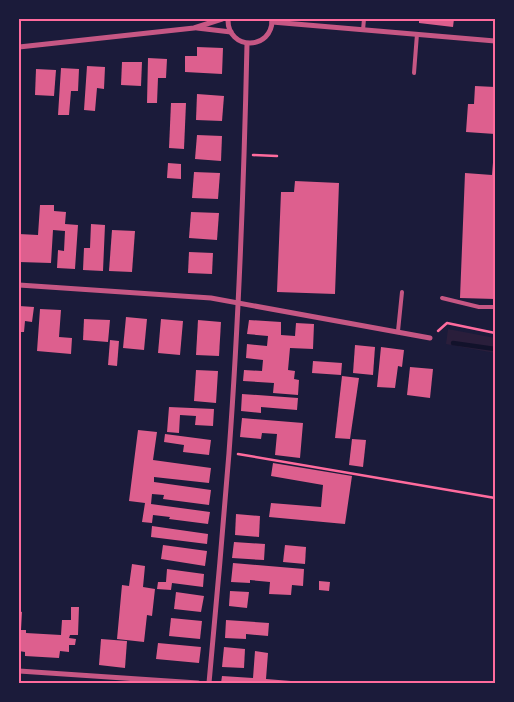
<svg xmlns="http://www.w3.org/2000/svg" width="514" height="702" font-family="Spectral,serif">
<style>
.green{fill:#2a1e3b}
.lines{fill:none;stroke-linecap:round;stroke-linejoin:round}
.stream{stroke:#12122b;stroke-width:4.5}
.building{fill:#dd5f8e}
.path{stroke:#ff6b9d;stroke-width:2.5}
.service{stroke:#c65784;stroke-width:4}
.minor{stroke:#c65784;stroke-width:5}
.neatline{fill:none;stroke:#ff6b9d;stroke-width:2}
</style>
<rect width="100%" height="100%" fill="#1b1b3a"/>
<polygon class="green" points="448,329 495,338 495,353 446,344"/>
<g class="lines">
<polyline class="stream" points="453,343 495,349"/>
</g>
<g class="building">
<polygon points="419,19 454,19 453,27 419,23"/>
<polygon points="197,47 223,48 222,74 185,72 185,56 197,56"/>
<polygon points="148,58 167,59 166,78 158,78 157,103 147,103"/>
<polygon points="122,62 142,62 141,86 121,85"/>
<polygon points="87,66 105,67 104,89 97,88 95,111 84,110"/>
<polygon points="61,68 79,69 78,91 71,91 69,115 58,115"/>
<polygon points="36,69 56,70 54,96 35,95"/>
<polygon points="475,86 495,87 495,134 466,132 468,104 474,104"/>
<polygon points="197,94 224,96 222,121 196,120"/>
<polygon points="171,103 186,103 184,149 169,148"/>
<polygon points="197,135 222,136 221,161 195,159"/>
<polygon points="494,150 495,150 495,299 460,298 465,173 492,175"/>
<polygon points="168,163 181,164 181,179 167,178"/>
<polygon points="194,172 220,173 218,199 192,198"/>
<polygon points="295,181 339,183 335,294 277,292 281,192 294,192"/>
<polygon points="40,205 54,205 54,211 66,212 65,224 78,225 75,269 57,268 58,250 64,251 65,231 53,230 51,263 19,262 19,234 38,235"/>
<polygon points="191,212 219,213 217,240 189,238"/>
<polygon points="91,224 105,225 103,271 83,270 84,248 90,248"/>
<polygon points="112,230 135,231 132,272 109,271"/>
<polygon points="189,252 213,253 212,274 188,273"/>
<polygon points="19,306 34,307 32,322 25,321 24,332 19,332"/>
<polygon points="40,309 61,310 59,337 72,338 71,354 37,351"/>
<polygon points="126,317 147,319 144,350 123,348"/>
<polygon points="84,319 110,320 108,342 83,340"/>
<polygon points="161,319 183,321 180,355 158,353"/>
<polygon points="198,320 221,322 219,356 196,355"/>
<polygon points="249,320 281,322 281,335 295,336 296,323 314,324 313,349 290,348 288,370 295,371 294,379 299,380 298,395 273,393 274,383 243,381 244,370 262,371 263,360 246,358 247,344 267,346 268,336 247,334"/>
<polygon points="110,340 119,341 117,366 108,365"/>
<polygon points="355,345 375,347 373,375 353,373"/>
<polygon points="381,347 404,350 402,367 398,366 395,388 377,387"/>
<polygon points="313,361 342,363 341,375 312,373"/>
<polygon points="410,367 433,369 430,398 407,395"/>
<polygon points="196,370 218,371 216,403 194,401"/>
<polygon points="342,376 359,378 350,439 335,438"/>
<polygon points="242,394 298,398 297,410 261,407 261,413 241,411"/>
<polygon points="169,407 214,409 213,426 195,425 196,416 180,415 179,433 167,432"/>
<polygon points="242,418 303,423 300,458 275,455 277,434 262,433 261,439 240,437"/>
<polygon points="138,430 157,432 153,460 211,468 209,483 154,477 154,482 211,490 209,505 163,499 164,495 152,494 151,504 210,512 208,524 169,519 170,517 153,515 152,523 142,522 145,503 129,501"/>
<polygon points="165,434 211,440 209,455 183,452 184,445 164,442"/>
<polygon points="352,439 366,440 363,467 349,465"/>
<polygon points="273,463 352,476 345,524 269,517 271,503 321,507 323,485 271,476"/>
<polygon points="236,514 260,516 259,537 235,535"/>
<polygon points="152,526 208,534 207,544 151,537"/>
<polygon points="234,542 265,544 264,560 232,558"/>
<polygon points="163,545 207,551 205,566 161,559"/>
<polygon points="285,545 306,547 305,564 283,562"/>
<polygon points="233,563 304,569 303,586 292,585 291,595 269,594 270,582 250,580 250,583 231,582"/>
<polygon points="132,564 145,566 143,587 155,589 152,616 147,615 144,642 117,639 122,585 129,586"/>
<polygon points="167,569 204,574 203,587 172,583 171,590 157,589 158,582 166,582"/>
<polygon points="319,581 330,582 329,591 319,590"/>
<polygon points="230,591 249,592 247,608 229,606"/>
<polygon points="176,592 204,596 201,612 174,609"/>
<polygon points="71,607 79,607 78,635 70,635 69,638 76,639 75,645 69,645 69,652 60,651 59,658 25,656 25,652 19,651 19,611 22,612 21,630 26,630 26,633 61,635 62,620 71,620"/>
<polygon points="171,618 202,621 200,639 169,636"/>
<polygon points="226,620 269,623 268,636 246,634 246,639 225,638"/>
<polygon points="101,639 127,641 125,668 99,665"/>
<polygon points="158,643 201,647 199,663 156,659"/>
<polygon points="224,647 245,649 244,668 222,667"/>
<polygon points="255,651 268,653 266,679 291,681 291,683 221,683 222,676 253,678"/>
</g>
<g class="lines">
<g class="path">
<polyline points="253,155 277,156"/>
<polyline points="438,331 447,323 495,333"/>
<polyline points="238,454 495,498"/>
</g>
<g class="service">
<polyline points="363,30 364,19"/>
<polyline points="414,73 417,34"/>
<polyline points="442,298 479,307 495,307"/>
<polyline points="398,331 402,292"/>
</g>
<g class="minor">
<path d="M228,19C227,51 273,51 272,19"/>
<polyline points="272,22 495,41"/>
<polyline points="197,28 231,32"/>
<polyline points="19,47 194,28 222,19"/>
<polyline points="19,285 211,298 430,338"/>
<polyline points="19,671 198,683"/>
<path d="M209,683C216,606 223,530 229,453C239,317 244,180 247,44"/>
</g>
</g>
<rect width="514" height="702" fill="none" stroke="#1b1b3a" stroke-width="40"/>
<rect x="20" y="20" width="474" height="662" class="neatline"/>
</svg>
